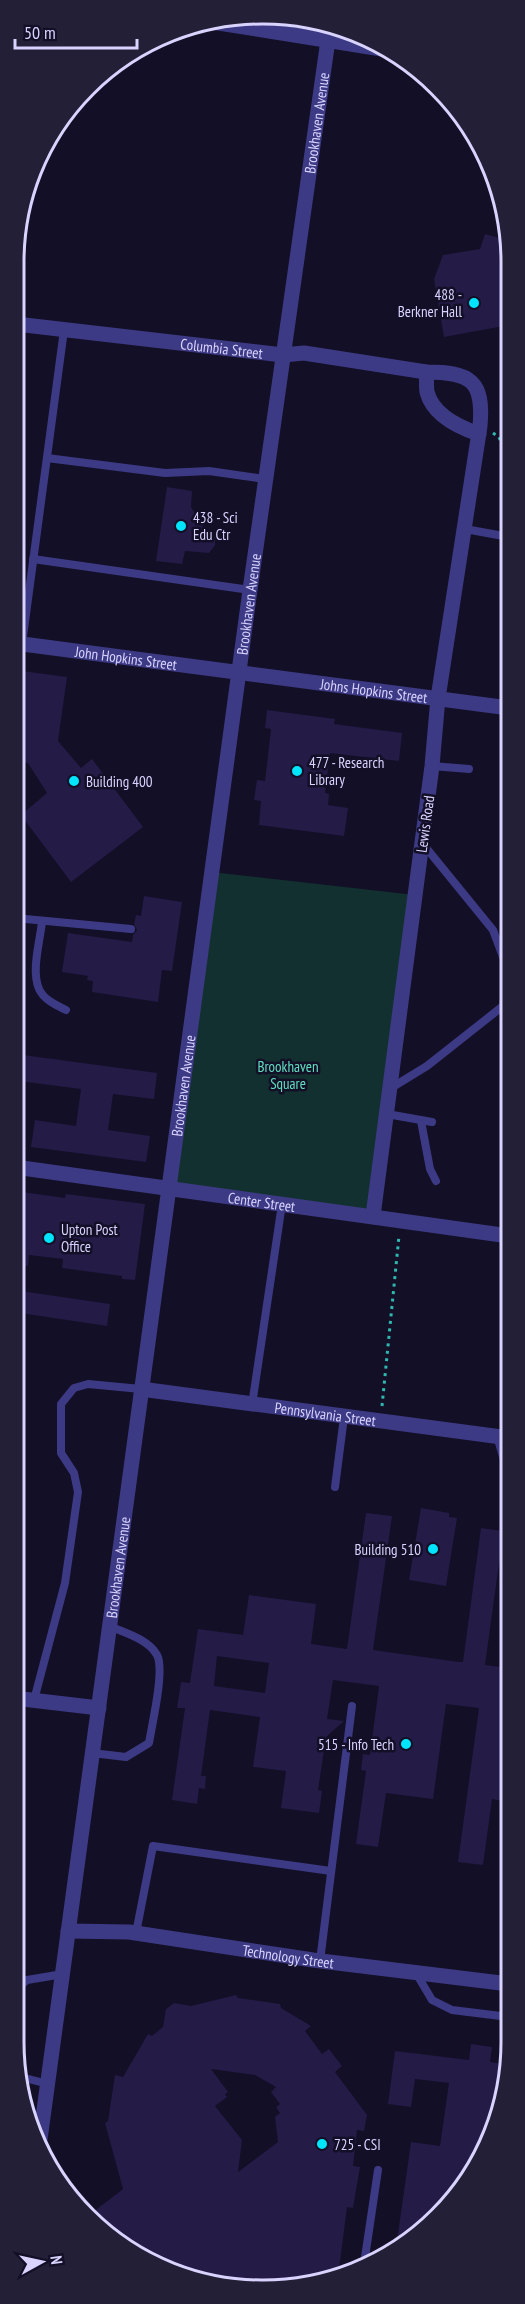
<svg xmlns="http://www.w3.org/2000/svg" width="525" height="2304" font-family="'PT Sans Narrow',sans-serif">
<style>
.green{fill:#12302f}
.building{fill:#241b47;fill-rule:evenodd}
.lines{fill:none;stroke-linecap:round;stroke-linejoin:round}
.path{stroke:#2fb8b0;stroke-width:3;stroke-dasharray:3 4.5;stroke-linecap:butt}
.service{stroke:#3d3a85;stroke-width:8}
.minor{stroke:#3d3a85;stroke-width:15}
.tertiary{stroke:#3d3a85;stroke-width:15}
.poi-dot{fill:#00e5ff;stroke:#130f26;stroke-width:2}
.labels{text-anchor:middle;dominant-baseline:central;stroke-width:5;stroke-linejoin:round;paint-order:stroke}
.street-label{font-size:15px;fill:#d9d4ff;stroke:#130f26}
.poi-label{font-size:15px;fill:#d9d4ff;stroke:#130f26;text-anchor:start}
.park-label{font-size:15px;fill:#5fe0c0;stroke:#130f26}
.rim{fill:none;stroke:#d9d4ff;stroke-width:3}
</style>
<rect width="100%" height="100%" fill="#130f26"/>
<polygon class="green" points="211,872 415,895 373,1216 168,1190"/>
<g class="building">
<polygon points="508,227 509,325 444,337 434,279 443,255 480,249 485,234 499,238"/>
<polygon points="167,487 192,491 191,507 204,528 213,531 215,537 215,545 209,553 185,551 182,564 156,561"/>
<polygon points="15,670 67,677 58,741 81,768 92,759 143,827 71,882 21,815 47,793 28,763 15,762"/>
<polygon points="267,710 335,719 334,724 402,733 399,761 330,753 325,793 329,794 328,805 348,808 344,836 259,825 261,801 254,800 257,780 265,781 271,729 265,728"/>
<polygon points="144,896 182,902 172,971 162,970 158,1002 92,992 93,981 87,980 88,976 62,972 68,933 132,942 133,935 137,930 134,924 136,915 141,916"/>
<polygon points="23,1055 157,1073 154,1099 113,1094 108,1130 150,1136 146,1162 31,1147 35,1120 76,1126 81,1089 19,1081"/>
<polygon points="15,1191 65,1198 66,1194 145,1204 135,1280 122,1279 122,1276 62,1268 63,1259 29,1255 28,1266 14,1265"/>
<polygon points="14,1290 110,1304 107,1326 14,1312"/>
<polygon points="421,1508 449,1513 449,1517 457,1518 446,1586 409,1580"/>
<path d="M366,1513L392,1516L373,1650L459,1662H463L481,1528L509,1532V1558L500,1556L485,1665L509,1668V1802L492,1799L483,1865L458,1862L479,1708L446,1704L433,1799L386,1793L378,1847L356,1844L366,1771L361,1770L363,1754L370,1755L379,1686L333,1680L327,1719L344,1721L326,1737L318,1790L322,1791L319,1813L281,1808L286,1771L253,1767L260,1717L210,1710L201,1776H206L205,1789L199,1788L197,1804L172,1800L185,1708H177L181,1682L190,1683L198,1629L243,1635L249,1595L316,1604L311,1644L347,1649ZM217,1656L269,1663L265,1693L214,1686Z"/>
<path d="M236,1995L238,1998L280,2004L281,2008L311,2026L305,2031L322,2054L329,2049L342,2066L335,2072L367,2115L364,2131L357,2130L353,2166L360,2167L353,2208L347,2207L338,2277L327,2282L250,2290L153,2265L88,2216L123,2189L105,2123L108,2121L115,2075L123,2077L148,2034L152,2036L163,2027L166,2009L174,2003L191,2006ZM211,2069L255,2075L276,2087L271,2092L280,2104L276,2107L280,2113L275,2117L278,2142L238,2172L242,2140L215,2106L227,2097L225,2094L228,2092Z"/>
<polygon points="471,2044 492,2047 490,2062 509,2065 509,2074 478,2166 414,2239 396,2248 411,2142 440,2146 449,2083 415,2079 411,2107 388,2104 395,2051 469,2060"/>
</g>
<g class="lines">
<g class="path">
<polyline points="493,433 499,437 509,462"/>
<polyline points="501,438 509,443"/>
<polyline points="382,1406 399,1236"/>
</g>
<g class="service">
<polyline points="47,458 165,473 209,471 265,479"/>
<polyline points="465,529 509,537"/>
<polyline points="33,559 250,590"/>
<polyline points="22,644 64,330"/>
<polyline points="432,766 469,769"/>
<polyline points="15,918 131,929"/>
<path d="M42,922C40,941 31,971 39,989C44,1000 56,1005 66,1010"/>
<polyline points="391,1088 427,1066 503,1006 508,970 493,930 423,844"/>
<polyline points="387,1114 432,1122"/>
<polyline points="421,1121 430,1169 436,1181"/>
<polyline points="252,1405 282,1204"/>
<polyline points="497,1436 506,1467 509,1472"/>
<polyline points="335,1487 344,1417"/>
<polyline points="34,1700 65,1583 78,1492 74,1473 61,1453 61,1404 74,1388 88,1384 141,1389"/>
<path d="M92,1753L126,1757L149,1743C152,1724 165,1670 157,1655C148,1639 125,1633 109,1626"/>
<polyline points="136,1933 153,1846 331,1871"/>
<polyline points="320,1961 352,1706"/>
<polyline points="416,1973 432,2000 452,2010 509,2017"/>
<polyline points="14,1990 27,1980 63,1974"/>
<polyline points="21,2077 48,2084"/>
<polyline points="364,2264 378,2170"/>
</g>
<g class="minor">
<path id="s1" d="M16,324L283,355L304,353L426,372C471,372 484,381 480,426L438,698L432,766L373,1216"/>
<path d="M426,372C427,378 426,386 427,392C433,415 458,427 479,434"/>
<path id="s2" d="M15,643L509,708"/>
<path id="s3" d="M15,1167L509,1236"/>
<path id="s4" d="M141,1389L509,1438"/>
<polyline points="14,1698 99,1708"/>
<path id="s5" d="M68,1931L129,1932L313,1960L509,1984"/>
<path id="s6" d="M39,2147L250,590L330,26"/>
</g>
<polyline class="tertiary" points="206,21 388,50"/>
</g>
<g class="poi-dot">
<circle cx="474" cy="303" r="6"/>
<circle cx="181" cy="526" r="6"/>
<circle cx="297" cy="771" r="6"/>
<circle cx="74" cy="781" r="6"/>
<circle cx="49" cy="1238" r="6"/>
<circle cx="433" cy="1549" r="6"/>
<circle cx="406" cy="1744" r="6"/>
<circle cx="322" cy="2144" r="6"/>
</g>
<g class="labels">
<g class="street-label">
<text stroke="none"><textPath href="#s6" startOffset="2043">Brookhaven Avenue</textPath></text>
<text stroke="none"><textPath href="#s1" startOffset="207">Columbia Street</textPath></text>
<text stroke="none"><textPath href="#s6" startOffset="1557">Brookhaven Avenue</textPath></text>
<text stroke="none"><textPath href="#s2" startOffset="112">John Hopkins Street</textPath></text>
<text stroke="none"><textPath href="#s2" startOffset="362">Johns Hopkins Street</textPath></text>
<text transform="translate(425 824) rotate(-82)">Lewis Road</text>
<text stroke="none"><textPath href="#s6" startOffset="1071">Brookhaven Avenue</textPath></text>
<text stroke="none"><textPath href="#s3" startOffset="249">Center Street</textPath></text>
<text stroke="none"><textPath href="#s4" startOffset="186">Pennsylvania Street</textPath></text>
<text stroke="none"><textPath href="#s6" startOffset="585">Brookhaven Avenue</textPath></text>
<text stroke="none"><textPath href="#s5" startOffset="222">Technology Street</textPath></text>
</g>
<g class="poi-label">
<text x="462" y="294" text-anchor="end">488 -<tspan x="462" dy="17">Berkner Hall</tspan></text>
<text x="193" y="517">438 - Sci<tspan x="193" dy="17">Edu Ctr</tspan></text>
<text x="309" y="762">477 - Research<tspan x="309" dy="17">Library</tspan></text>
<text x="86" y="781">Building 400</text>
<text x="61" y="1229">Upton Post<tspan x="61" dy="17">Office</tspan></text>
<text x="421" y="1549" text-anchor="end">Building 510</text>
<text x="394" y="1744" text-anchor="end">515 - Info Tech</text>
<text x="334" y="2144">725 - CSI</text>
</g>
<g class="park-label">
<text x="288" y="1066">Brookhaven<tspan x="288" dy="17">Square</tspan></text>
</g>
</g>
<path d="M0 0H525V2304H0ZM262 24H263A238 238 0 0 1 501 262V2042A238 238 0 0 1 263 2280H262A238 238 0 0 1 24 2042V262A238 238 0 0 1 262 24Z" fill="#231f37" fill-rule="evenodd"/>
<path class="rim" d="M262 24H263A238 238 0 0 1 501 262V2042A238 238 0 0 1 263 2280H262A238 238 0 0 1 24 2042V262A238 238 0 0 1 262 24Z"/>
<g transform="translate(42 2262) rotate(82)" stroke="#130f26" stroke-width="4.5" paint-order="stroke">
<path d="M0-4.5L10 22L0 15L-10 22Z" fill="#d9d4ff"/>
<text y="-9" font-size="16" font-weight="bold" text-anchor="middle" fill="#d9d4ff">N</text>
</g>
<path d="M15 39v9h122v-9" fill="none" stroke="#d9d4ff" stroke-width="3"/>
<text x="24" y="39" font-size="18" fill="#d9d4ff" stroke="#130f26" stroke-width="4.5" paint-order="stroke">50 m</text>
</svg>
